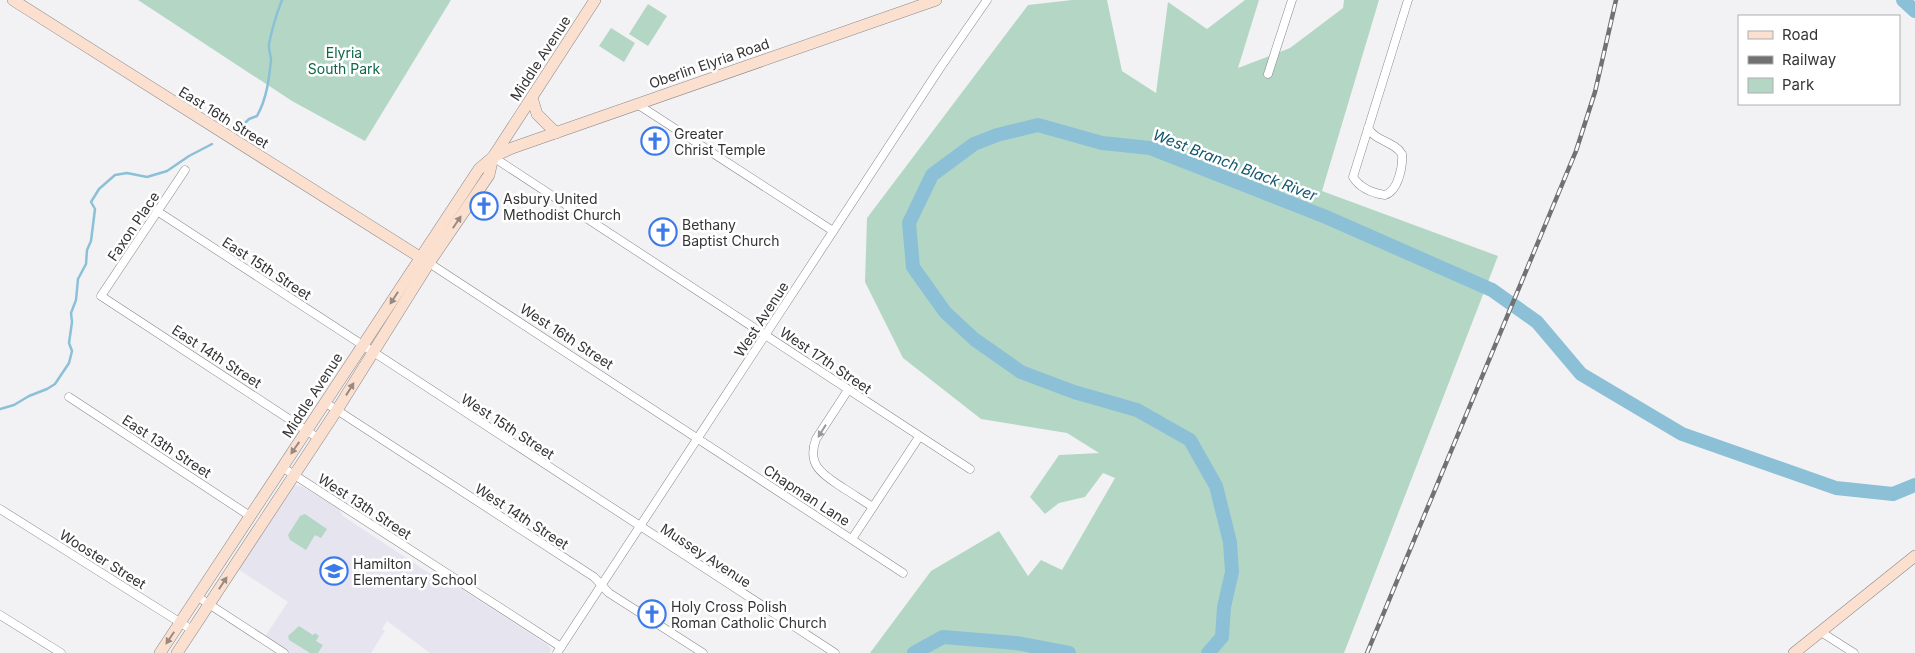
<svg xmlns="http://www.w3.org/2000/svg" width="1915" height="653" font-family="Inter,sans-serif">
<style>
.built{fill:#e6e5ef}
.green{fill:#b4d7c5}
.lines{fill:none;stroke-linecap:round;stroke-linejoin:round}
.stream{stroke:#8cc0d7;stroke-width:2.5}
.river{stroke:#8cc0d7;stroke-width:14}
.street-casing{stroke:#87878a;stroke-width:9}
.secondary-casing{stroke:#87878a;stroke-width:12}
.street{stroke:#fff;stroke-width:8}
.secondary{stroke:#fbe0d0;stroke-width:11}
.rail-casing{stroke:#717173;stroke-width:4.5}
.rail{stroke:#fff;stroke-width:2.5;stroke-dasharray:8;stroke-linecap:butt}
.oneway{fill:#988a82}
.oneway2{fill:#9a9a9a}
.labels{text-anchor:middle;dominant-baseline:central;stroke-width:5;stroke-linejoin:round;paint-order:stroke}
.park-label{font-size:14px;fill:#0e6647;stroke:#fff}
.street-label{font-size:14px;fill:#343435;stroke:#fff}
.poi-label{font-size:14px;fill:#343435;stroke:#fff;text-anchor:start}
.water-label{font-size:15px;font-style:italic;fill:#13576e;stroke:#fff}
</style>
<rect width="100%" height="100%" fill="#f2f2f5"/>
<polygon class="built" points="296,485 303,487 339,509 343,516 429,573 441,576 548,645 551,649 550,653 430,653 387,621 382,629 385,631 371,653 290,653 262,636 266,635 288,602 238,569 291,488"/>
<g class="green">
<polygon points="138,0 451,0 365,141 292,101"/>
<polygon points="1072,0 1107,0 1122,71 1156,93 1168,2 1207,29 1245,0 1259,0 1238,68 1290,48 1343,8 1344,0 1379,0 1322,191 1498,256 1344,653 870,653 931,571 999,531 1028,576 1041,560 1062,570 1115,478 1103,473 1085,497 1059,503 1045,514 1030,497 1059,455 1099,453 1067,433 981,419 903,358 865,282 867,218 1028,5"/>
<polygon points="648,4 667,16 648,46 629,34"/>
<polygon points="611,28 635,43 624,62 599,46"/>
<polygon points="305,514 327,529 321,538 315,535 306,550 290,540 288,535 300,516"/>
<polygon points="299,626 313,635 315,633 319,636 316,641 323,645 318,653 310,653 289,640 288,636"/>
</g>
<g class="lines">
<g class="stream">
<path d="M240,128L249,119L257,116C267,98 269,79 271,60C271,54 268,50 269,44C272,29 276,15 282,0"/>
<polyline points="0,409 14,405 29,396 47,389 55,384 69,363 72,351 69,343 72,322 71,313 76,300 78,279 86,264 87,250 91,241 95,209 91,202 99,189 115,175 127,173 147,177 167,171 189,156 212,144"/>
</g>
<g class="river">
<polyline points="1903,0 1915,11"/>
<polyline points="914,653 943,637 1016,643 1069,653"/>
<polyline points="1208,653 1222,637 1224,607 1232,572 1230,542 1216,486 1190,440 1137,410 1074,392 1021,372 974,339 945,312 913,267 909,223 932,175 974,144 997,135 1038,125 1102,143 1150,148 1326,217 1492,290 1537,322 1581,374 1682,434 1836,488 1893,494 1915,485"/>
</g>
<g class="street-casing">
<g id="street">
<polyline points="1268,74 1292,0"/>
<polyline points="637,104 833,231"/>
<path d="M1368,128C1376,142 1394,141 1402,154C1403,167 1398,191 1385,195C1372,193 1360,188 1353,177L1408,0"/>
<polyline points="493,157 970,469"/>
<polyline points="185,170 101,296 318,438"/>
<polyline points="157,211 835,653"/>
<polyline points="429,263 903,573"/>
<path d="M848,390L816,439C806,466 824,475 843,488C853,494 863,501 873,507"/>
<polyline points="69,397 250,516"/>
<polyline points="326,403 594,577 609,593 703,653"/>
<polyline points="282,467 561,647"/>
<polyline points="0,509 192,630"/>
<polyline points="852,539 919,437"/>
<polyline points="198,597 284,653"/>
<polyline points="0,615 61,653"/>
<polyline points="1821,632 1854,653"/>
<polyline points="557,653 940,68 987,0"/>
</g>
</g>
<g class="secondary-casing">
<g id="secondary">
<polyline points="13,0 426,261"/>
<polyline points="532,98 537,114 556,133"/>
<polyline points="493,157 512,148 936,0"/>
<polyline points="160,653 479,169 493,157 595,0"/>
<polyline points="177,653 337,410 429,263 489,175 493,157"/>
<polyline points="1794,653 1915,556"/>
</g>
</g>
<use href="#street" class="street"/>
<use href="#secondary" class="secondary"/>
<g class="rail-casing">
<polyline id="rail" points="1367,653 1576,151 1595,92 1616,0"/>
</g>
<use href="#rail" class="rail"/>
</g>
<defs><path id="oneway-solid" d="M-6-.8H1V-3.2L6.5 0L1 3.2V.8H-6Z" transform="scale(1.25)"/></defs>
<g class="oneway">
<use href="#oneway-solid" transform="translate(457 222) rotate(-56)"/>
<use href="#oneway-solid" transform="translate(394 298) rotate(123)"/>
<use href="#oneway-solid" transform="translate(350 389) rotate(-58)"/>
<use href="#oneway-solid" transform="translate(295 448) rotate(125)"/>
<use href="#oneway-solid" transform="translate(223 583) rotate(-57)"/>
<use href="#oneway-solid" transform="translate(170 638) rotate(124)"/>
</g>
<use class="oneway2" href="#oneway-solid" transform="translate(822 431) rotate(122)"/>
<defs>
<g id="church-ring" transform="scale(1.4375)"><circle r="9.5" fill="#fff" stroke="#3c7ae9" stroke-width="1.5"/><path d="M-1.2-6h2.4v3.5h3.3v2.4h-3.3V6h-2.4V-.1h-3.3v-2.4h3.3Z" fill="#3c7ae9"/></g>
<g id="school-ring" transform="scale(1.4375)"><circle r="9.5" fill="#fff" stroke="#3c7ae9" stroke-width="1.5"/><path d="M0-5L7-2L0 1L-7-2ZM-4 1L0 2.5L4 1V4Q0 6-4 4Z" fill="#3c7ae9"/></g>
</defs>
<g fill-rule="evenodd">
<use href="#church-ring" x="655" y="141"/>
<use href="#church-ring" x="484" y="206"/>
<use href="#church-ring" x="663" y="232"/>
<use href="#school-ring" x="334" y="571"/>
<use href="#church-ring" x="652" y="614"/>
</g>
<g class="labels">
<g class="park-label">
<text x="344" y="52">Elyria<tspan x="344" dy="16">South Park</tspan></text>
</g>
<g class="street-label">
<text transform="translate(540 58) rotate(-57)">Middle Avenue</text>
<text transform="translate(709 63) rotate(-19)">Oberlin Elyria Road</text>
<text transform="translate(224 117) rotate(32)">East 16th Street</text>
<text transform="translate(133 226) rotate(-56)">Faxon Place</text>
<text transform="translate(267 268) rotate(33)">East 15th Street</text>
<text transform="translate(761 319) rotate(-57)">West Avenue</text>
<text transform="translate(567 336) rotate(33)">West 16th Street</text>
<text transform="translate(217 356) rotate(33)">East 14th Street</text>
<text transform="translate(826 360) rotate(34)">West 17th Street</text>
<text transform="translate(312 395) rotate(-57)">Middle Avenue</text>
<text transform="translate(508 426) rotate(33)">West 15th Street</text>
<text transform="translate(167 446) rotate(33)">East 13th Street</text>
<text transform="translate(807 495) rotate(33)">Chapman Lane</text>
<text transform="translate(365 506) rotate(33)">West 13th Street</text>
<text transform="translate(522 516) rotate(33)">West 14th Street</text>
<text transform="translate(706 555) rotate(33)">Mussey Avenue</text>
<text transform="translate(103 559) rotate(32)">Wooster Street</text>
</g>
<g class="poi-label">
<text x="674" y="133">Greater<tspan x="674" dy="16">Christ Temple</tspan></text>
<text x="503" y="198">Asbury United<tspan x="503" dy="16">Methodist Church</tspan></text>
<text x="682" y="224">Bethany<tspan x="682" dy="16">Baptist Church</tspan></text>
<text x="353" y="563">Hamilton<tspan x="353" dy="16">Elementary School</tspan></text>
<text x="671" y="606">Holy Cross Polish<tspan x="671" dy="16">Roman Catholic Church</tspan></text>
</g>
<g class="water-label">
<text transform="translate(1235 165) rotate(21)">West Branch Black River</text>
</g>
</g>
<rect x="1738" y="15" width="162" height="90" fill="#ffffff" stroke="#aeaeae"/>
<rect x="1748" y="31" width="25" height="8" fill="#fbe0d0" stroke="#aeaeae"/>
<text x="1782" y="40" font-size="15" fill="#343435">Road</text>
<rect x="1748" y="56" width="25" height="8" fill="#717173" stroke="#aeaeae"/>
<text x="1782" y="65" font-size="15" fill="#343435">Railway</text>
<rect x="1748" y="78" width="25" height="15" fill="#b4d7c5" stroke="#aeaeae"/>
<text x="1782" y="90" font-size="15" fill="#343435">Park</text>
</svg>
